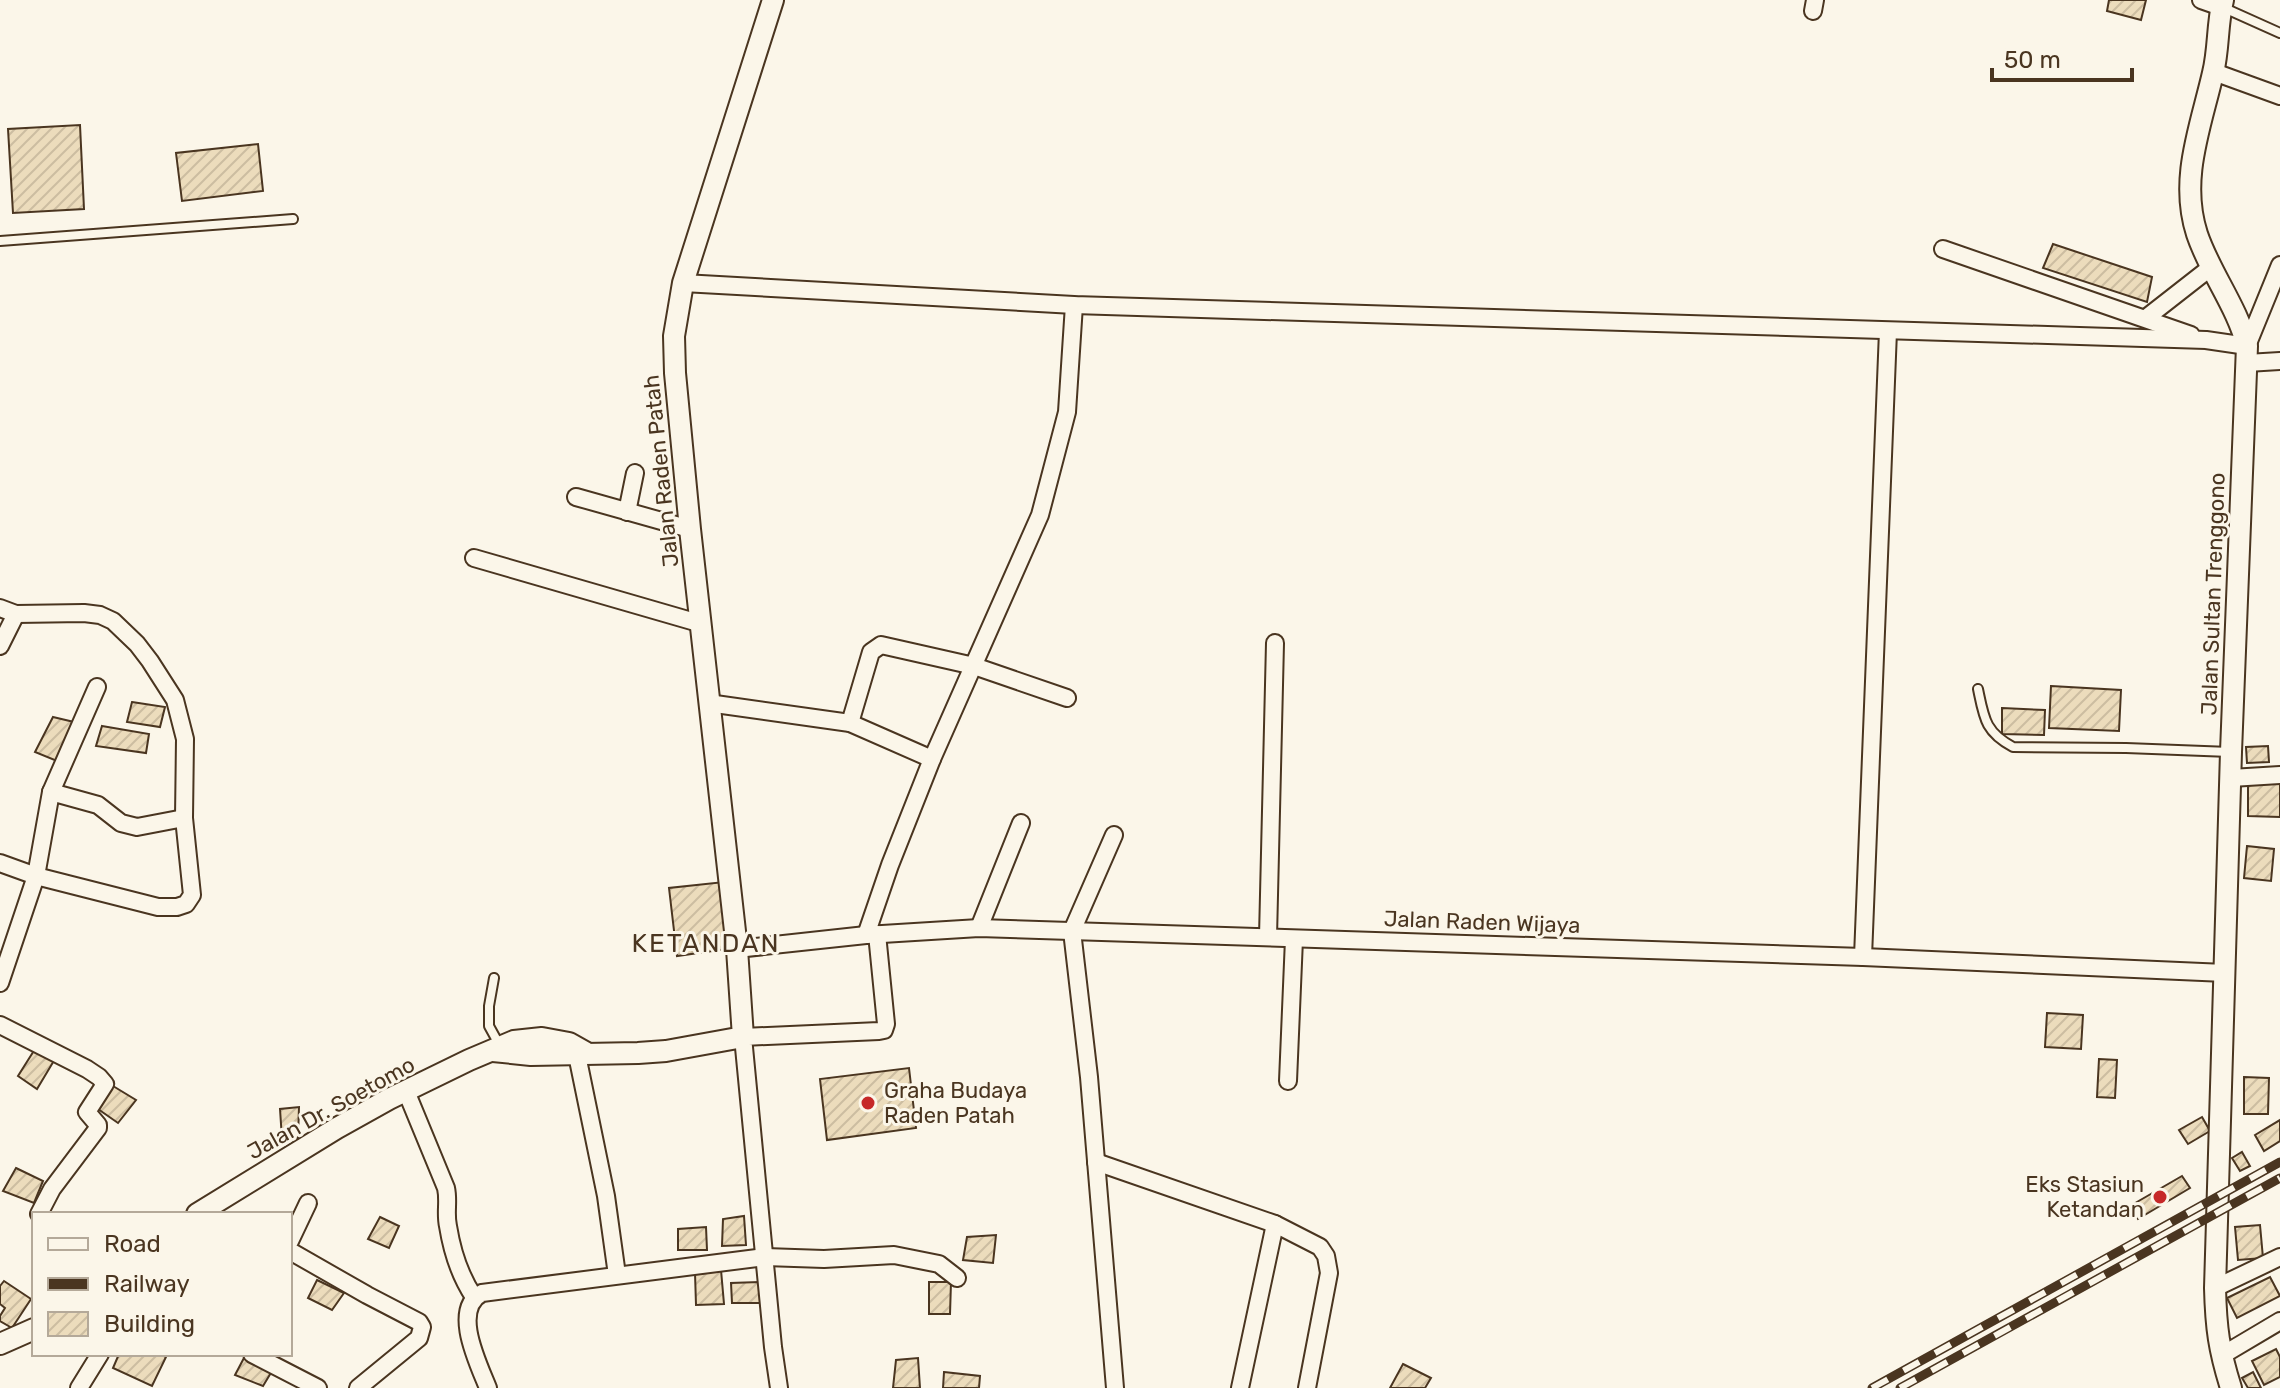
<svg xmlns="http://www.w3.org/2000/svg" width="2280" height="1388" font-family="Rubik,sans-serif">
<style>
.building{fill:url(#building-hatch);stroke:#4a3520;stroke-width:2}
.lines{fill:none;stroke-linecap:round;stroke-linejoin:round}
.service-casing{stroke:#4a3520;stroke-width:12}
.minor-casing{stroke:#4a3520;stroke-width:20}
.tertiary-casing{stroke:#4a3520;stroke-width:24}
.service{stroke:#fbf6e9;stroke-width:8}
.minor{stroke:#fbf6e9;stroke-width:16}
.tertiary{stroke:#fbf6e9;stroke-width:20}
.rail-casing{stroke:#4a3520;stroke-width:9}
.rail{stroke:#fbf6e9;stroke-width:6;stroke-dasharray:18;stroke-linecap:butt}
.poi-dot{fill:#c62828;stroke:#fbf6e9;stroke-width:3}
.labels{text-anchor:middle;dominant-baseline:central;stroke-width:6;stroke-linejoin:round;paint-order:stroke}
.street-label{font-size:22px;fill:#4a3520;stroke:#fbf6e9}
.poi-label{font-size:22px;fill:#4a3520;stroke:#fbf6e9;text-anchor:start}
.quarter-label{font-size:26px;letter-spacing:2px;fill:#4a3520;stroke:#fbf6e9}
</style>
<defs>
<pattern id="building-hatch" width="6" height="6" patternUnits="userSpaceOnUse" patternTransform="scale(2)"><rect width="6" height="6" fill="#ecdcbc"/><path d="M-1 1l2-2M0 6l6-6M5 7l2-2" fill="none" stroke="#ccbda1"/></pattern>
</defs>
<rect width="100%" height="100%" fill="#fbf6e9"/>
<g class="building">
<polygon points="2109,0 2146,0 2141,20 2107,11"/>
<polygon points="80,125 84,209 13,213 8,129"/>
<polygon points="258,144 263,191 182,201 176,153"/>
<polygon points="2053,244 2152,277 2147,302 2043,268"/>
<polygon points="2051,686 2121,690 2119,731 2049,728"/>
<polygon points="132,702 165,707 160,727 127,722"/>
<polygon points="2002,708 2045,710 2044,735 2002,734"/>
<polygon points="53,717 74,722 57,761 35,752"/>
<polygon points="102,726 149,734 146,753 96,746"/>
<polygon points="2268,746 2269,762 2247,763 2246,747"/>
<polygon points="2248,783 2280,784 2280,817 2248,816"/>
<polygon points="2247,846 2274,849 2271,881 2244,878"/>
<polygon points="724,882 734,948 677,956 669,888"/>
<polygon points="2047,1013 2083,1015 2081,1049 2045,1047"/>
<polygon points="35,1049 55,1059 37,1089 18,1076"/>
<polygon points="2099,1059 2117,1060 2115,1098 2097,1097"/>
<polygon points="909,1068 916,1128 827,1140 820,1079"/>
<polygon points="2244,1077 2269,1078 2268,1114 2244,1114"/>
<polygon points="113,1086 136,1100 118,1123 98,1109"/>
<polygon points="299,1107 298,1138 282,1139 280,1109"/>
<polygon points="2202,1117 2210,1131 2188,1144 2179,1130"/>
<polygon points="2280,1120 2280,1141 2264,1151 2255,1135"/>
<polygon points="2242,1152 2250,1166 2240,1171 2232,1158"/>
<polygon points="16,1168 43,1181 34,1203 3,1191"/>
<polygon points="2182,1176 2190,1188 2138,1219 2130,1206"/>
<polygon points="744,1216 746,1245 722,1246 723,1219"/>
<polygon points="380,1217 399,1226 389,1248 368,1239"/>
<polygon points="2260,1225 2263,1258 2238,1260 2235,1227"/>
<polygon points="706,1227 707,1250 678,1250 678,1229"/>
<polygon points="996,1235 993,1263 963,1260 967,1237"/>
<polygon points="721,1270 724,1304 696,1305 695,1273"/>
<polygon points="2270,1277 2280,1296 2237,1318 2227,1298"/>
<polygon points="317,1280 344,1293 332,1310 308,1298"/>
<polygon points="4,1281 31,1299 12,1328 0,1321 0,1316 5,1308 0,1304 0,1286"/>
<polygon points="759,1282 762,1303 732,1303 731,1283"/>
<polygon points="929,1282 951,1282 950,1314 929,1314"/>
<polygon points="2276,1349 2280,1357 2280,1377 2264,1385 2252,1361"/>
<polygon points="119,1354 160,1354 166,1357 152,1386 113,1368"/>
<polygon points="245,1356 275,1366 263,1386 235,1375"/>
<polygon points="918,1358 920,1388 893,1388 896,1360"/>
<polygon points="1403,1364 1431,1378 1425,1388 1390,1388"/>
<polygon points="944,1372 980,1376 979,1388 943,1388"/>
<polygon points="2253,1372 2261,1388 2248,1388 2242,1378"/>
</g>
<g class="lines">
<g class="service-casing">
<g id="service">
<polyline points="2222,7 2280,33"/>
<polyline points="0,241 293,219"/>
<path d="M1978,689C1984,718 1985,732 2013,747L2126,748L2230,752"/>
<polyline points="494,978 489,1006 489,1026 500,1046"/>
</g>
</g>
<g class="minor-casing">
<g id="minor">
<polyline points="2201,0 2221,7"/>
<polyline points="1813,11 1815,0"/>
<polyline points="2214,72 2280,96"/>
<polyline points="1943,249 2191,335"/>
<polyline points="683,283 1074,305 2206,340 2247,346 2280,265"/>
<polyline points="2146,318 2210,268"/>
<polyline points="2247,363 2280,361"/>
<polyline points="576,497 690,529"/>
<polyline points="627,512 635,473"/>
<polyline points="474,558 702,624"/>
<polyline points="0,608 16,614 84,613 100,615 113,621 137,644 150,661 175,700 185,739 184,818 192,895 186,904 177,907 158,907 36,876 0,863"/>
<polyline points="0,646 16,614"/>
<polyline points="708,703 850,723 932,759"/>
<polyline points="850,723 871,652 881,645 974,666 1067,698"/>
<polyline points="2231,778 2280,775"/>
<polyline points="51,792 98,805 121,823 137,827 184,818"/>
<polyline points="1114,835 1072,931 1089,1077 1115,1388"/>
<polyline points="979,928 1021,823"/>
<polyline points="866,935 890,865 932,759 1040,515 1067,412 1074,305"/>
<polyline points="1268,937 1275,643"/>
<polyline points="737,949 866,935 979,928 1863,957 2225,973"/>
<polyline points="1863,957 1888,331"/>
<polyline points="0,983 36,876 51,792 97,687"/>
<polyline points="0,1025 87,1069 99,1077 105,1084 87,1112 98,1125 98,1128 52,1189 39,1214"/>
<polyline points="577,1055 606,1196 617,1275"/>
<polyline points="1288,1081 1294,939"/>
<path d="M406,1091L446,1188C449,1201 445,1213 448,1226C452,1251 460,1276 474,1297"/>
<polyline points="1096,1162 1275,1224 1320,1247 1326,1256 1329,1273 1307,1388"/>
<polyline points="290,1241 308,1203"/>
<polyline points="290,1251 367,1295 419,1322 422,1327 419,1338 358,1388"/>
<polyline points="2215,1288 2280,1257"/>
<polyline points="252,1354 318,1388"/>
<polyline points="2221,1356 2280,1321"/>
<polyline points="79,1388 100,1354"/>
<path d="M488,1388C478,1363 451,1309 482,1293L765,1257L824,1259L894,1255L939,1264L957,1278"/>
<polyline points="779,1388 773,1347 743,1037 879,1031 884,1030 886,1024 877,934"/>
<polyline points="1240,1388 1275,1224"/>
</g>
</g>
<g class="tertiary-casing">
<g id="tertiary">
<path d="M2223,0C2217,24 2219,49 2213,73C2201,126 2179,179 2197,234C2210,273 2237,306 2247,346L2231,752L2215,1288C2216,1328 2219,1350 2231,1388"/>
<polyline points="493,1051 531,1055 638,1053 666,1051 743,1037 737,949 690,529 675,373 674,336 683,283 773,0"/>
<polyline points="197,1214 337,1128 389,1099 469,1060 514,1041 542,1038 569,1043 585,1052"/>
<polyline points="0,1344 34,1329"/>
</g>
</g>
<use href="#service" class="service"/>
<use href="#minor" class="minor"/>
<use href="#tertiary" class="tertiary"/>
<g class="rail-casing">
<g id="rail">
<polyline points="1872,1388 2280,1162"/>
<polyline points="1900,1388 2280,1178"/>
</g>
</g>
<use href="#rail" class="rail"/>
</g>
<g class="poi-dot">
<circle cx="868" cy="1103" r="8"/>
<circle cx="2160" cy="1197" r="8"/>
</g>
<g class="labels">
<g class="street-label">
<text transform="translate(661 471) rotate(-96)">Jalan Raden Patah</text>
<text transform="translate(2213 594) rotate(-88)">Jalan Sultan Trenggono</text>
<text transform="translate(1482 922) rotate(2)">Jalan Raden Wijaya</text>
<text transform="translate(331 1108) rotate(-29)">Jalan Dr. Soetomo</text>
</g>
<g class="poi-label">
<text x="884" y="1090">Graha Budaya<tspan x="884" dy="25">Raden Patah</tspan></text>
<text x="2144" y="1184" text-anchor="end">Eks Stasiun<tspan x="2144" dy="25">Ketandan</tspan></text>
</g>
<g class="quarter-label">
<text x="706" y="943">KETANDAN</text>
</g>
</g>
<rect x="32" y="1212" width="260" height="144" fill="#fbf6e9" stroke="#b4a999" stroke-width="2"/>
<rect x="48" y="1238" width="40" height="12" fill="#fbf6e9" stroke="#b4a999" stroke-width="2"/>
<text x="104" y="1252" font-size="24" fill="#4a3520">Road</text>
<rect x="48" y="1278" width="40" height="12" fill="#4a3520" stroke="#b4a999" stroke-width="2"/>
<text x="104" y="1292" font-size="24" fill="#4a3520">Railway</text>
<rect x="48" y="1312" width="40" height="24" fill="url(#building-hatch)" stroke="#b4a999" stroke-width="2"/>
<text x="104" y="1332" font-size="24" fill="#4a3520">Building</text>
<path d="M1992 68v12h140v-12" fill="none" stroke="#4a3520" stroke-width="4"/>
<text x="2004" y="68" font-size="24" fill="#4a3520" stroke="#fbf6e9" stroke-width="6" paint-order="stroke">50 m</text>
</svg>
